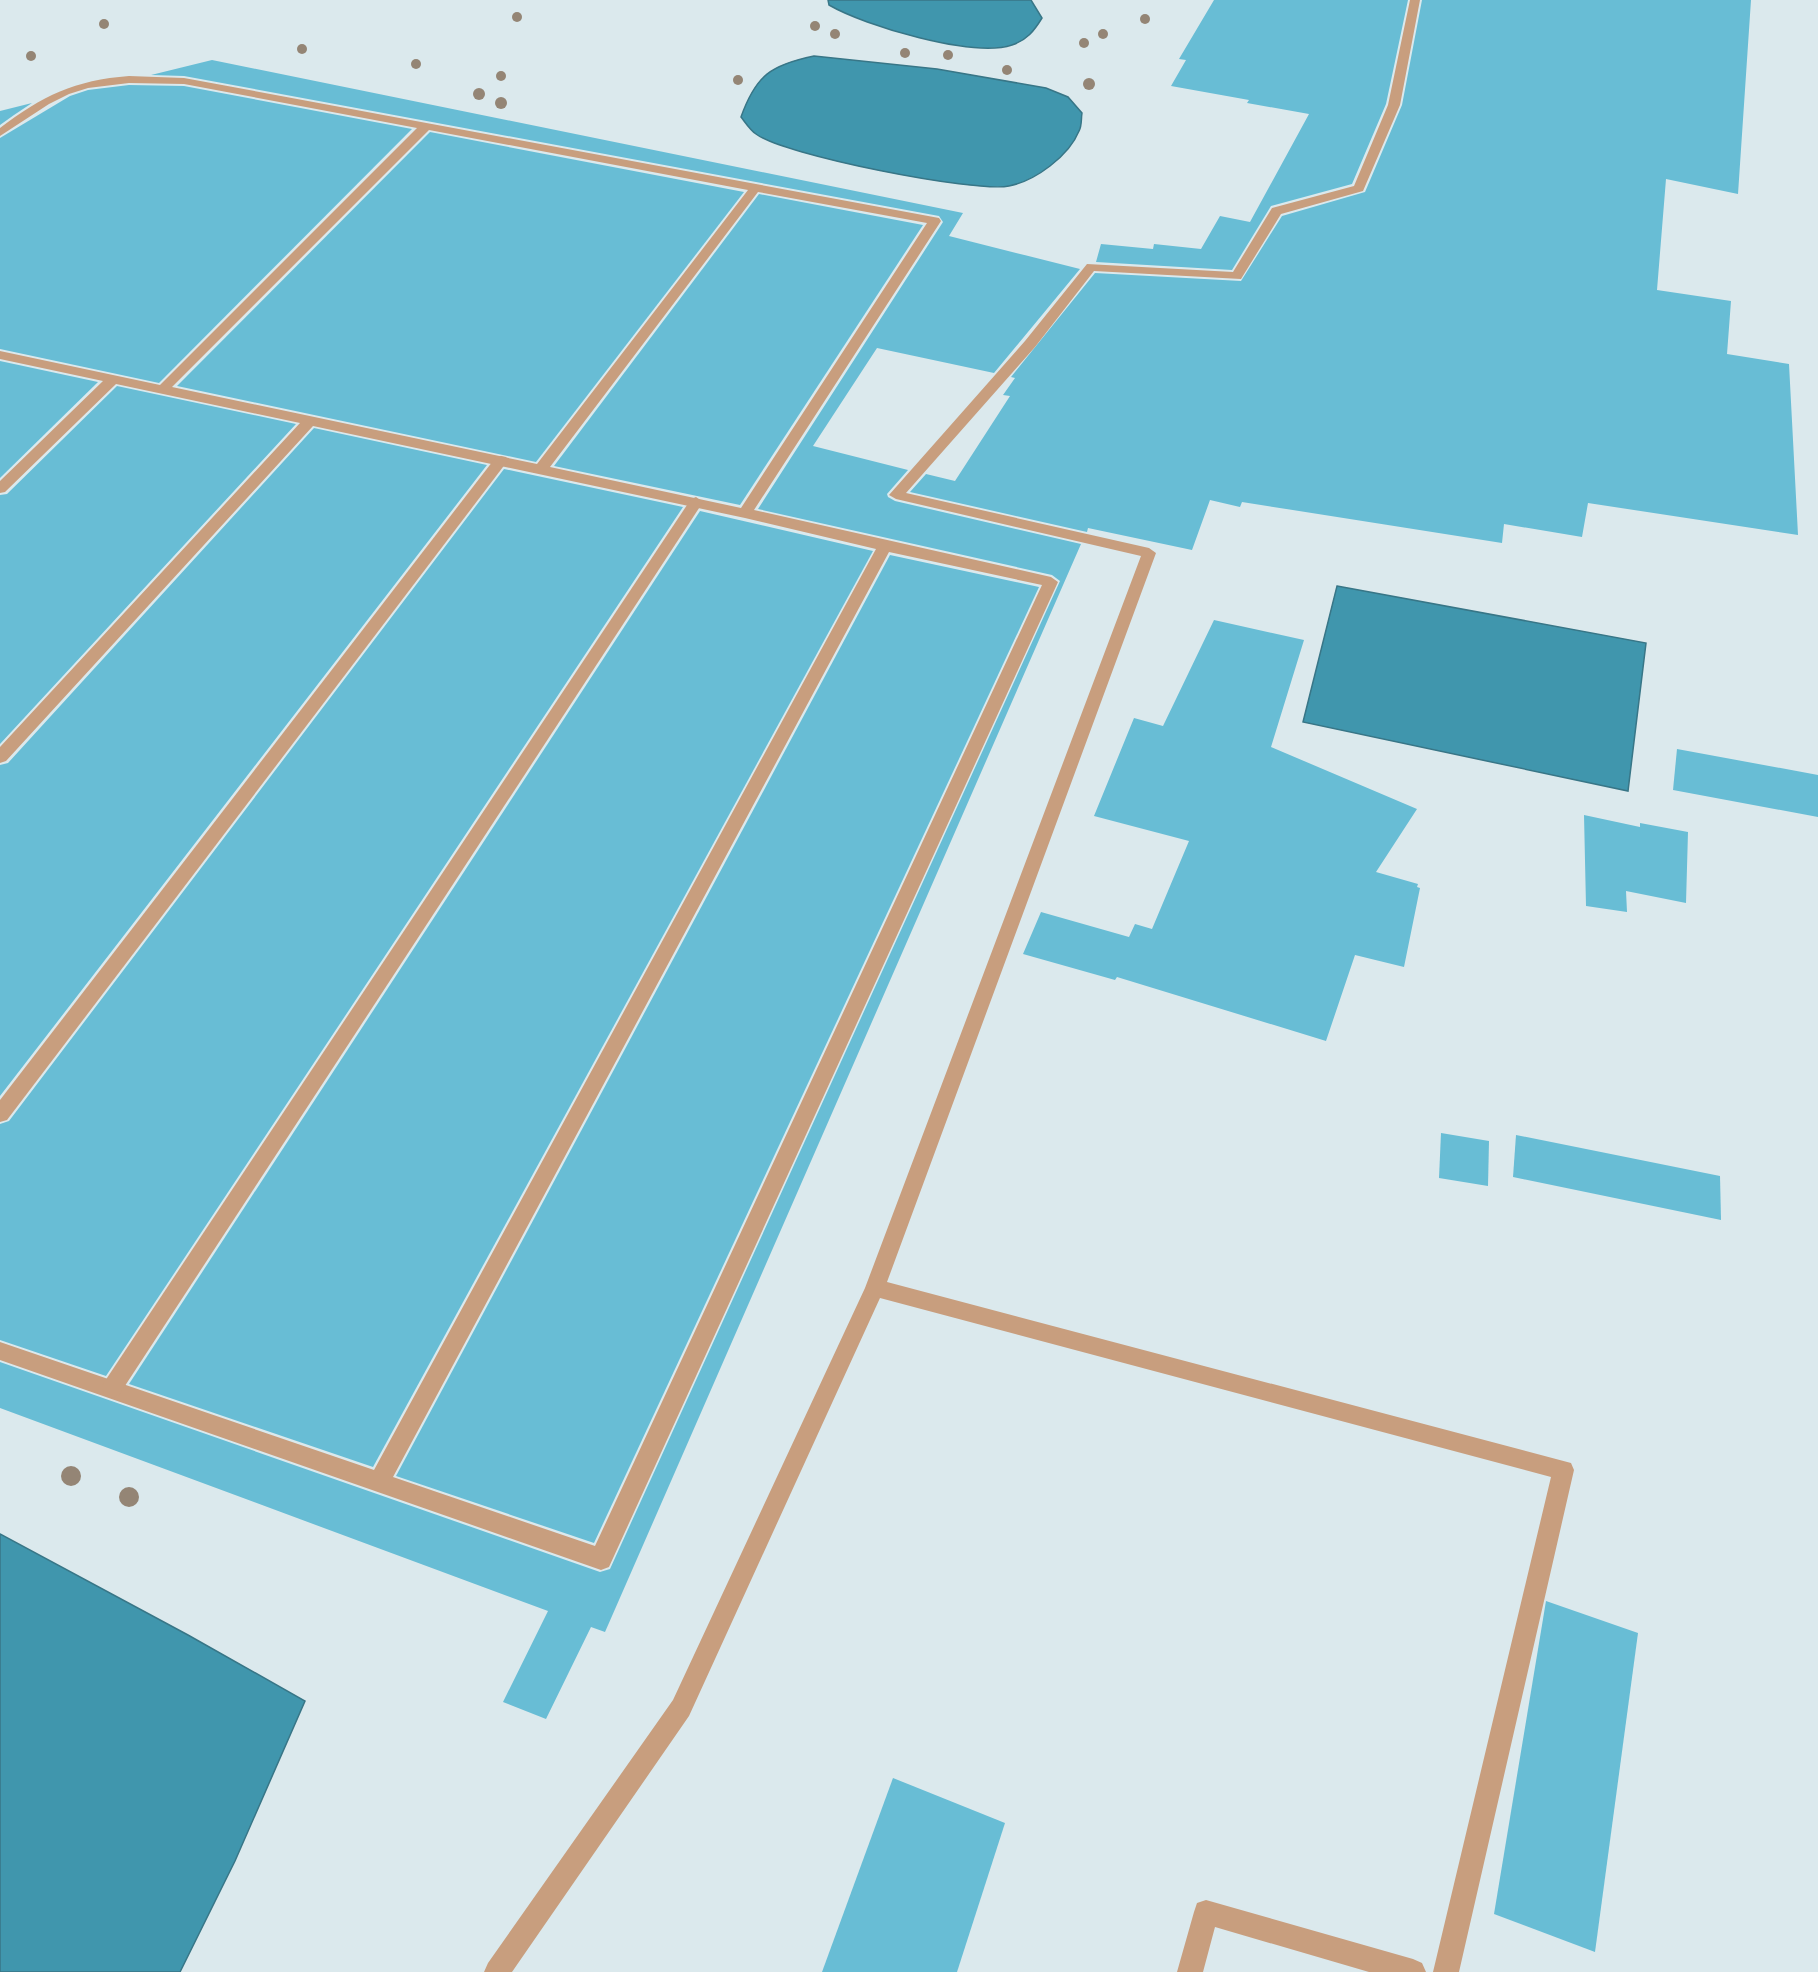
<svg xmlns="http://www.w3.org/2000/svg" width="1818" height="1972" font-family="'Archivo Narrow',sans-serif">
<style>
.water{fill:#4096ad;stroke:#387687;stroke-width:1.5}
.building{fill:#68bdd5}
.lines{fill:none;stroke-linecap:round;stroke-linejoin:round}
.service{fill:#c89e7e;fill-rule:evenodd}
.minor{fill:#c89e7e;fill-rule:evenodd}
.tree{fill:#948575}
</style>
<rect width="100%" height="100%" fill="#dbe9ed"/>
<g class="water">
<path d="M828,0H1031L1042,18C1034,31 1027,40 1012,45C973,58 865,26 829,5Z"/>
<path d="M814,56L937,69L1046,88L1068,97L1082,113C1081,119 1082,126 1079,131C1069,156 1035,181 1009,186C975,193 783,155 756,134C750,130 745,122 741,117C756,75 771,65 814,56Z"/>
<polygon points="1337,586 1646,643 1628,791 1303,722"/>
<polygon points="0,1534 188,1635 305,1701 235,1861 180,1972 0,1972"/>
</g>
<g class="building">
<polygon points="1214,0 1408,0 1386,104 1352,184 1271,206 1232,270 1096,262 1101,244 1153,249 1154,244 1201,249 1220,216 1250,222 1309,114 1247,103 1249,100 1171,86 1186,60 1179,59"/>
<polygon points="1422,0 1751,0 1738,194 1666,179 1657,290 1731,301 1727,354 1789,364 1798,535 1588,503 1582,537 1504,524 1502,543 1242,502 1240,507 1210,500 1192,550 1088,528 1087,532 910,492 926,474 955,481 1010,396 1003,395 1015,378 1011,377 1095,273 1241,281 1282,216 1365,192 1402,105"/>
<polygon points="212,60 963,213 949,236 1080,269 994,373 877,348 813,446 908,470 887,494 888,497 895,501 1081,544 605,1632 591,1627 546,1719 503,1702 548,1611 0,1408 0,1362 600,1572 610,1569 1060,581 1052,575 758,509 943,222 939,216 184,76 151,75"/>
<polygon points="129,85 184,86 412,129 159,383 0,349 0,138 70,96 88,90"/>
<polygon points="32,103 14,115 0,125 0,111"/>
<polygon points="430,132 744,192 536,462 177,386"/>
<polygon points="759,194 923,225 740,505 554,466"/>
<polygon points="0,361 98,382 0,478"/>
<polygon points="117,386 296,424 0,744 0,495 7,494"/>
<polygon points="314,428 487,465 0,1096 0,765 8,763"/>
<polygon points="504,469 683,507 106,1376 0,1340 0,1124 9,1121"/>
<polygon points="700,511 873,551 373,1467 129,1384"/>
<polygon points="890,555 1039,587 594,1543 396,1476"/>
<polygon points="1214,620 1304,640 1271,747 1417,809 1376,872 1418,884 1417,887 1420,888 1404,967 1355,955 1326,1041 1117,977 1115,980 1023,954 1041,912 1129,937 1135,924 1152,929 1189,841 1094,816 1134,718 1163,726"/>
<polygon points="1677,749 1818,775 1818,817 1673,790"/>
<polygon points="1584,815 1640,827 1640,823 1688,832 1686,903 1626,891 1627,912 1586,906"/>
<polygon points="1441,1133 1489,1141 1488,1186 1439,1178"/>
<polygon points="1516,1135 1720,1176 1721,1220 1513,1177"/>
<polygon points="1546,1601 1638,1633 1595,1952 1494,1914"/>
<polygon points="893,1778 1005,1823 957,1972 822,1972"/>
</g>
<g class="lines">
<path class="service" d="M129,76L184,78L939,218L941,221L754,510L1051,577L1058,582L609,1567L601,1570L0,1360V1342L374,1470L876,549L745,518L313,426L6,761L0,763V747L300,423L116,384L5,492L0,493V481L103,381L0,359V351L160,385L417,128L184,84L129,83L88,88L69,94L49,104L0,136V128C42,96 75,80 129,76ZM429,130L748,190L537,464L172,387ZM758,192L927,223L741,508L550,467ZM889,552L1042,585L595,1546L393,1477Z"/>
<g class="minor">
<polygon points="1410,0 1420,0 1400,105 1363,191 1281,214 1241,279 1094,271 1035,347 906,493 1149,548 1156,553 887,1282 1571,1463 1574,1470 1459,1972 1433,1972 1551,1477 880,1298 689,1716 512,1972 484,1972 488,1963 673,1700 865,1288 1141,556 896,499 889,495 1025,341 1087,264 1233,272 1272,208 1354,186 1388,105"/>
<polygon points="501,456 506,457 508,460 506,463 7,1120 0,1122 0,1100 496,457"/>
<polygon points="696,497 703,502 119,1395 112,1398 105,1395 101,1388 105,1381 691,499"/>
<polygon points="1206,1900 1413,1959 1422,1963 1426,1972 1369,1972 1215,1927 1203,1972 1177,1972 1194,1912 1197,1903"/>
</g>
</g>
<g class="tree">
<circle cx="517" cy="17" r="5"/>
<circle cx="1145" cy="19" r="5"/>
<circle cx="104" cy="24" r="5"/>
<circle cx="815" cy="26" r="5"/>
<circle cx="835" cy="34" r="5"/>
<circle cx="1103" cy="34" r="5"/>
<circle cx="1084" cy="43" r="5"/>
<circle cx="302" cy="49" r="5"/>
<circle cx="905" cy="53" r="5"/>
<circle cx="948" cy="55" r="5"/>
<circle cx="31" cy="56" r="5"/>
<circle cx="416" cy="64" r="5"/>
<circle cx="1007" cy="70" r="5"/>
<circle cx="501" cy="76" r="5"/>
<circle cx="738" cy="80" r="5"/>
<circle cx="1089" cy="84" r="6"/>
<circle cx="479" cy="94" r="6"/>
<circle cx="501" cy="103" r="6"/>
<circle cx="71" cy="1476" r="10"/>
<circle cx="129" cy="1497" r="10"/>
</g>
</svg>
